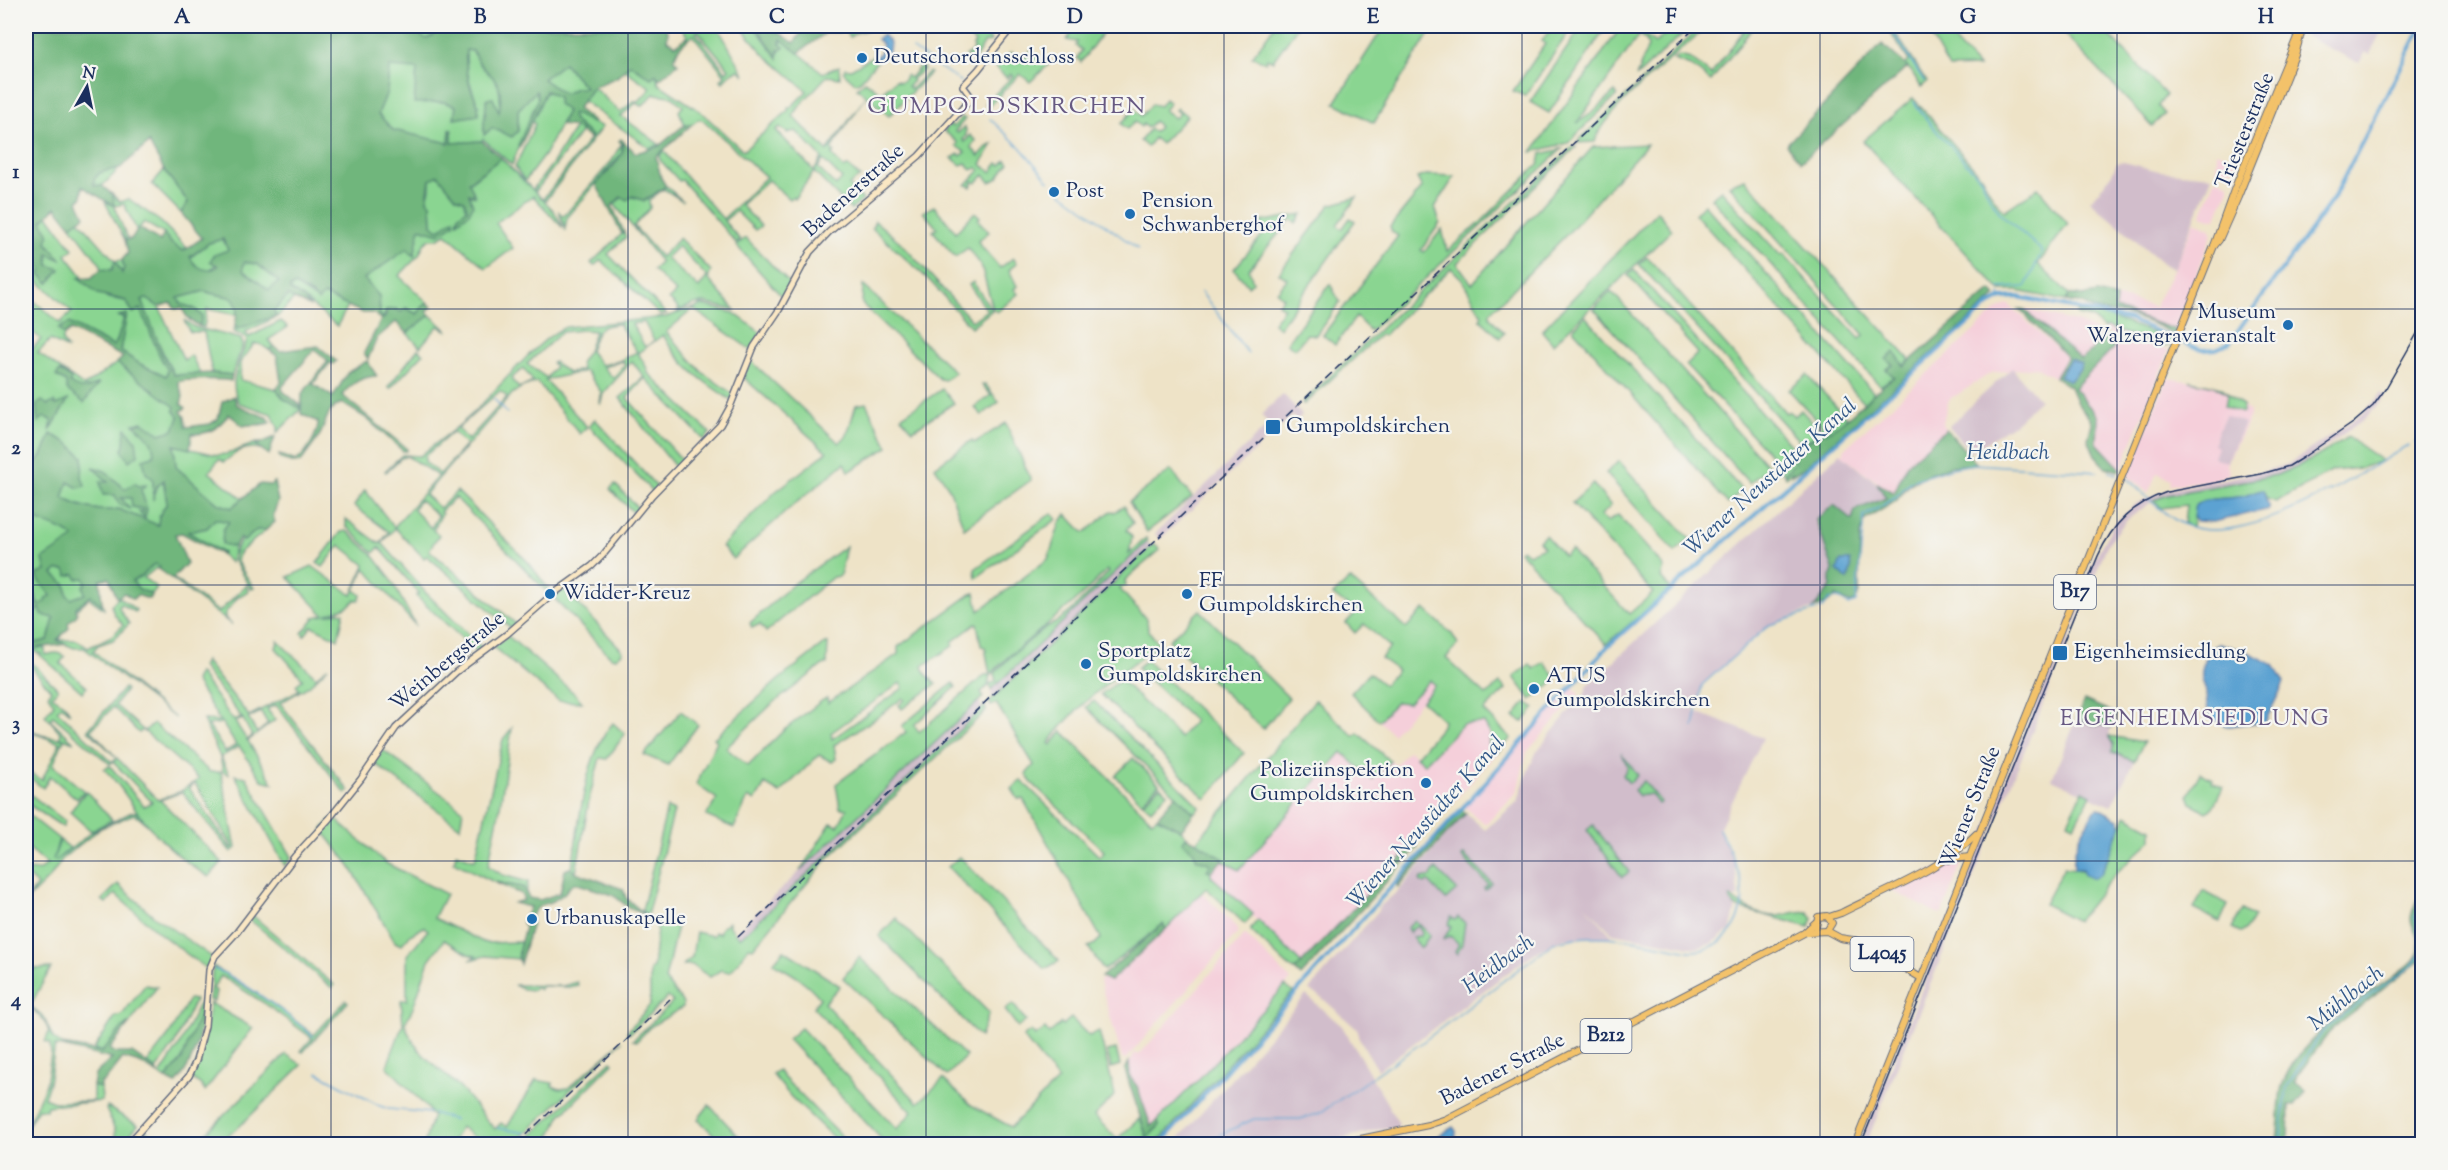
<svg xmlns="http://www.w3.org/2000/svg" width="2448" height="1170" font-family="'Sorts Mill Goudy',serif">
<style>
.built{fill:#f5cfda}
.industrial{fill:#d1bdcb}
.green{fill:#8ad591;stroke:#528278;stroke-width:1.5;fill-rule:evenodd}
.forest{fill:#6fb67b;stroke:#45726c;stroke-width:1.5;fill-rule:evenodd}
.water{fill:#5ca2d2;stroke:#3c6898;stroke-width:1.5}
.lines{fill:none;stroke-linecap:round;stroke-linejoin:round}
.stream{stroke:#5ca2d2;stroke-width:1.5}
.canal{stroke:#5ca2d2;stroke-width:4}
.secondary-casing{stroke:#656e83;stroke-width:8}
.primary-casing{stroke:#656e83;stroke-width:8}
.secondary{stroke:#fae7c3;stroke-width:5}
.primary{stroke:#f3c26a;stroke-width:6}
.tram{stroke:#1b2f5e;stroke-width:1.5}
.rail{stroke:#1b2f5e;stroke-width:1.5;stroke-dasharray:9 4.5;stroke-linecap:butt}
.grid{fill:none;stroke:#1b2f5e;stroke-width:1.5;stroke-opacity:0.55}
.poi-dot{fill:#1f6fb2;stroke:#f6f6f2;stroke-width:2}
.labels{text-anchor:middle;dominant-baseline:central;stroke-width:4.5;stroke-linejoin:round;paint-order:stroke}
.shield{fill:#f6f6f2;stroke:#5d6b8a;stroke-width:1.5}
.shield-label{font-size:20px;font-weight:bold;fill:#1b2f5e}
.poi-label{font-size:21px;fill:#1b2f5e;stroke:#f6f6f2;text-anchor:start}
.street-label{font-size:21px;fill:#1b2f5e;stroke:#f6f6f2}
.water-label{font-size:22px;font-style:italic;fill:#325787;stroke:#f6f6f2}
.neighbourhood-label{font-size:22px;letter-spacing:1.5px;fill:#675982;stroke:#f6f6f2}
.quarter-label{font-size:24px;letter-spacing:1.5px;fill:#675982;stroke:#f6f6f2}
.neatline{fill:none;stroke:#1b2f5e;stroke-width:2}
.grid-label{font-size:20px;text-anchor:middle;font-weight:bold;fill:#1b2f5e}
</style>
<rect width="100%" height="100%" fill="#f6f6f2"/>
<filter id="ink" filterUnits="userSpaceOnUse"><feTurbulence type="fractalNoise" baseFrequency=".0167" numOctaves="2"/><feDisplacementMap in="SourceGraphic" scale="12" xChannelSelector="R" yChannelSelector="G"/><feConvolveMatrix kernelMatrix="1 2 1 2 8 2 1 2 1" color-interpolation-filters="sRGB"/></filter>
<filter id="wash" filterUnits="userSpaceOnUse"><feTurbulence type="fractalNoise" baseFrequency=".008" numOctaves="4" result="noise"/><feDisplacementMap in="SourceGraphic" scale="24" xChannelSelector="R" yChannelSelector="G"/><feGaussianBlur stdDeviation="1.35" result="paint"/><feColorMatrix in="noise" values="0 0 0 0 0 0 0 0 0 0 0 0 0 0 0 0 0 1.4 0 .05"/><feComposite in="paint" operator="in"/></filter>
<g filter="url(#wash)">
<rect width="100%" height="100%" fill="#eee3c7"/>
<g class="built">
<polygon points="2217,151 2240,160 2231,169 2218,171 2216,170"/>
<polygon points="2219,179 2229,184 2229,189 2217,217 2210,219 2202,216 2204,208 2215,180"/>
<polygon points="2195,221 2211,229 2212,234 2176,327 2176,330 2115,309 2116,298 2131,300 2154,307 2170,277"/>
<polygon points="2008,304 2067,358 2054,377 2035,367 1991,373 1949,400 1942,424 1946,429 1907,464 1893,494 1840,453 1845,453 1843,450 1997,310"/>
<polygon points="2023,309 2080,323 2095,330 2104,341 2081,360"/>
<polygon points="2106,327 2169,350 2121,469 2097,443 2098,417 2074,388 2114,347 2112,336 2104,329"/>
<polygon points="2167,378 2219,386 2250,411 2250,416 2227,462 2229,474 2214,480 2170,485 2171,479 2157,473 2148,493 2130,478 2128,473"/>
<polygon points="1430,680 1435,685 1393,734 1379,721 1396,702 1409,703"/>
<polygon points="1572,686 1579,694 1527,752 1517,792 1485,825 1465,807"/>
<polygon points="1484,723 1491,736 1488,745 1498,752 1434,824 1302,964 1211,876 1211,871 1224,859 1240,869 1342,752 1372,780 1390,761 1395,765 1409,750 1424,763 1463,724"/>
<polygon points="1961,859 1963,860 1941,915 1893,891 1912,879"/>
<polygon points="1201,892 1238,928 1238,932 1126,1059 1122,1058 1100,981 1102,979 1110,981 1166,929"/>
<polygon points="1245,934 1291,980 1196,1082 1151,1126 1137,1086 1130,1077 1129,1062 1135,1053 1139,1055"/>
</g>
<g class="industrial">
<polygon points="2310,26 2384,26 2370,54 2365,52 2359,63 2305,36"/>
<polygon points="2124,162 2159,171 2212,176 2174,269 2165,265 2090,201 2111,176 2117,163"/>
<polygon points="2012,368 2040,400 2014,424 1971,452 1949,426"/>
<polygon points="2381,393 2385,396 2368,416 2305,462 2277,475 2168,495 2154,500 2128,519 2108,543 1866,1144 1860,1144 2072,614 2096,556 2113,525 2137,503 2167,490 2261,472 2288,464 2352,421 2365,411"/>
<polygon points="1283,394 1302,415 1297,420 1292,416 1160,539 1155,534 1269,424 1261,415"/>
<polygon points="2225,415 2244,423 2227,462 2213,457 2217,446 2213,444"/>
<polygon points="1840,453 1877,483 1886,498 1855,510 1852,520 1816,520 1833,569 1830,581 1831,587 1814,608 1767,626 1703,684 1694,711 1763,738 1719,829 1735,865 1738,897 1730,898 1736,907 1730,930 1710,944 1697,948 1612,933 1584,904 1613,937 1564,938 1534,953 1378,1070 1358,1037 1358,1030 1321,997 1309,990 1379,910 1378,908 1399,890 1466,813 1485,830 1518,801 1527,773 1537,751 1574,705 1581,703 1588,685"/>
<polygon points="1147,542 1152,547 992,698 991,690"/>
<polygon points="979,701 982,709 740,938 735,933"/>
<polygon points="2077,718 2096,726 2098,723 2111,727 2109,736 2115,744 2112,752 2134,761 2111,806 2052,779"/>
<polygon points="1306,995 1342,1026 1399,1124 1396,1128 1385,1128 1319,1144 1174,1144"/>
</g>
<g class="green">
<polygon points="407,26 440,26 434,35 426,40"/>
<path d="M680,26H695L698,29L701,26H717L745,75L739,70C732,72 727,76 723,82L721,80L725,75L693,35L689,38ZM698,31L729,69L726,72L696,33Z"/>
<path d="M740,26H753C763,35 768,47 778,56L782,39L823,73L839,66L840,78L827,76L802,103L793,116L827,151L865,98L831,149L834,152L832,155L844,169L848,166L860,177L849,185L863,200L851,210L814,172L794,199L792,197L789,199L768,180L741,205L761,226L755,230L736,211L724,221L740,240L736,243L682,180L679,181L660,160L659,156L664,151L723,219L766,177L704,121L699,119L691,125H685L679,111L683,106L671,96L654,94L642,106L636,103L621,116L660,145L649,148L583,101L593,87L620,112L634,101H639L651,88L625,70L631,64L651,78L656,74L659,84L700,111L743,151L788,111V108L791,107L807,91L764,54ZM780,127L787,133L796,131L822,158L814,171L776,130ZM823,160L842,179L836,186L818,168Z"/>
<polygon points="843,26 881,26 855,33 850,37 845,32 848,29"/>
<polygon points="949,26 999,26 988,38 991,41 989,43 985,42 975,59 966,56 974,49 973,46 975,43 969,37 973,31 970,32 964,29 960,32 956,26 952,28"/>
<polygon points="1071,26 1094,26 1103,32 1081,62 1077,58 1082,50 1076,46 1077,42 1067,40 1071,34 1067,31"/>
<polygon points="1274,26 1298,26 1273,61 1267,58 1266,62 1252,57"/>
<polygon points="1384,26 1434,26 1374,123 1335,103"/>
<polygon points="1552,26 1573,26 1525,96 1513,91 1545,44 1542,41"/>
<polygon points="1582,26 1607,26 1549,113 1530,102"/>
<path d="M1619,26C1633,25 1646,35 1655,43L1674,26H1691L1636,77L1648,46L1646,40L1639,35L1577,123L1592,113L1615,92L1617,95L1568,143L1532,152L1621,27Z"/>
<path d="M1701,26H1708C1682,50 1603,111 1595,142L1576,143Z"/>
<polygon points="1747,26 1754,26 1711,81 1693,67 1674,60 1679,56 1691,59 1711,75"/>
<polygon points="1886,26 1891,26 1927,82 1921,87 1912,72 1905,65 1909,61"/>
<polygon points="1925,26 1944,26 1955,42 1978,67 1949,68"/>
<polygon points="2057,26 2101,26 2166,95 2158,106 2165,114 2152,126"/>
<path d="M466,50L473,51C484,82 505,68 499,113L487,99C487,112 482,123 485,134L492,128L518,131V110L536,90L538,99L512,165L483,139L482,141L452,143V130L450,129L449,143H441L393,130L378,114L387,92L389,66L417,68L415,102H444L456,106L454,118L479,106C470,88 465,71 466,50Z"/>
<polygon points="1031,50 1048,65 1030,82 1020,74 988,107 985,104 1013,76 1011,74 1007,78 996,68 1011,52 1023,61"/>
<polygon points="875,55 878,60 860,81 855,83 844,73 845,68 851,69"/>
<polygon points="564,63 586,88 576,88 564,94 543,79"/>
<polygon points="920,66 924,69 912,79 913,81 908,86 911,89 928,72 930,73 889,116 857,88 865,81 881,93 896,80 900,82 904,80 906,75 910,78"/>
<polygon points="546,91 558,97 567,111 545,154 525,181 515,167 535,124 532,122"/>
<polygon points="1913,98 1981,176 1993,197 2004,211 2038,188 2068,224 2038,264 2069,294 2066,301 2018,291 2001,291 1863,141"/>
<polygon points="1165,99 1170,103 1164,110 1175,118 1180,113 1175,110 1177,108 1187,116 1161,144 1154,138 1147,147 1140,141 1150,129 1154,132 1159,127 1154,121 1147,128 1143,124 1141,127 1135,122 1127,129 1121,124 1134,109 1141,116 1152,104 1160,106"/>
<polygon points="573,112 602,127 545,201 543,199 590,139 591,136 575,122 572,115"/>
<path d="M962,117L965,119L955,131L958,133L964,127L966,130V135L963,140L965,142L970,135L976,141L971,147L979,156L987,147L993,144L981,164L991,172L998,163L1001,165L1006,160L1009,163C1002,170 1000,180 990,182L984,175L976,183L973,181L971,187L966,185L980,170L977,168L971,170L966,163L961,165L952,158L959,154L961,156L965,152L956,146L958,143L944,131L950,124L953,127Z"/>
<polygon points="575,127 581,132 536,191 533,189 553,163"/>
<polygon points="622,143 622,153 567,218 565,229 559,212 564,216 610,163"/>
<polygon points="1647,144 1571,230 1490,313 1490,317 1504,333 1500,338 1480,319 1482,315 1461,278 1451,268 1383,336 1381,334 1304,404 1302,403 1573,146 1576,147 1457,263 1472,284 1593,147"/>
<polygon points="1562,149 1370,331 1356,317 1335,345 1323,335 1398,236 1392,232 1390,227 1422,188 1417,178 1427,175 1455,176 1435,207 1440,223 1421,250 1424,252 1442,229 1447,251 1481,222 1539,164 1541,154"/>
<polygon points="501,158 554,211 563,228 533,196 496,223 513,248 486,268 446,234 437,239 430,239 424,244 419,255 399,276 427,302 417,314 406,308 400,313 396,309 386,310 383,319 380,315 379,296 363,279 407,249 413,255 420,228 438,231 432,225 431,204 427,200 430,189 430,180 438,174 456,197 464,200 469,213 468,193 474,195 469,183"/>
<polygon points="120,168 102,186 94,185 94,179 101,172"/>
<polygon points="164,170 188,202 181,213 152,184"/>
<polygon points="1745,179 1910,360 1904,366 1887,359 1894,365 1887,369 1894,377 1880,386 1711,198 1721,190 1781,256 1783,254 1860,339 1864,335 1729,185"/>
<path d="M666,186L683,201L664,189L649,200L650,208L634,226L661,257L679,238L711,271L708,279L735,310L704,303L694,304L677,312L679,309L669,299L676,292L653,270L661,262L614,204C624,194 632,196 644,201ZM678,246L707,277L699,288L666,258Z"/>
<polygon points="113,195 120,202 129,199 161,222 187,248 183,251 172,244 164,234 144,222 137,231 124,204 114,206 128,240 125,240 105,202 113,205"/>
<polygon points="1357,197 1337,225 1342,229 1350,218 1355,221 1279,328 1273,323 1284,308 1278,304 1283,298 1277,292 1287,279 1279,273 1330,205"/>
<polygon points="1704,204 1874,393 1864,403 1695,214"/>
<polygon points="934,206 956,232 975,212 980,217 978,220 989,232 978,241 980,245 1000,268 1013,258 1017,263 1009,270 1017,286 1014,289 1018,294 997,312 993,309 981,265 968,248 955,257 933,231 937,228 923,212"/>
<polygon points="1657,211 1672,230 1553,344 1542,331 1544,328"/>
<polygon points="1302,214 1296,223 1291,219 1249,269 1253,282 1248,286 1234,269 1266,231 1260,222"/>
<path d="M48,215L73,249L66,255L84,278H80L108,298L126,301L129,306L140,309C151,329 155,352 168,370L166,376L140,364L120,351L127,314L120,317L124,318L117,341L113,346L69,323L59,329L64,335L62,341L68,349L50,340L38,353L84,386L117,363L176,407L180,417L174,430L160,434L152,428C150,442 156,446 154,456L144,459L153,479L154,496L156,487L163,480L167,503L159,516L158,526L118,509C101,513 77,506 63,498L68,482L82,477L83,457L68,443L51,434L42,456L31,468L26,464V349L33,348L41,339L26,327V294L60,323L72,312L26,270V264L30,258L42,269L60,270L49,265L48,254L60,259L47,243L49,235L42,221Z"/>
<polygon points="79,220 115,261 122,260 124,268 122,273 115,262 112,270 101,269 101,265 71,226"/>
<polygon points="875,221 900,242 972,321 987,310 969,285 973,282 992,310 971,327 930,281 872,228"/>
<polygon points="624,232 626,237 608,254 666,314 660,315 601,260 594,266 591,263"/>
<polygon points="746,238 790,284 783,298 736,245"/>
<path d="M223,239L228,250C218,266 204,282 190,258L209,243Z"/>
<polygon points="1647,257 1786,413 1789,411 1795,416 1801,410 1819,429 1822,426 1789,390 1807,375 1847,418 1839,425 1801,443 1639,264"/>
<polygon points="243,262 257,264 279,282 269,290 243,270"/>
<polygon points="1634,270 1794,449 1789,454 1795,462 1784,474 1776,461 1686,365 1698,353 1628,275"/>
<polygon points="1330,284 1340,302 1316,335 1307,334 1295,349 1287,343"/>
<polygon points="295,285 318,300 323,295 348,306 337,326 302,297 290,290 290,288"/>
<polygon points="863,285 955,372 945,380 940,379 862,304"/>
<path d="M205,291C215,296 224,294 234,299L238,309L236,315L207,309L204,327L200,326L202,316L195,309L181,304L178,298Z"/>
<polygon points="1611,291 1769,467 1749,483 1594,309"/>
<path d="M288,295L295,298L277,317L245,332L249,337L281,321L288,327L268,340L274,346L269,350L260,344H254L241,362L240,380L276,389L284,399L301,409L277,433L278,427L272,414L239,403C227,380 240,363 247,340L245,337L234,332L235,325L237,328L275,316L274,311Z"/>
<path d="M147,299L159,307L184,360L191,355L201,375H174C162,352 150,325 142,300Z"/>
<path d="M703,305L734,313L761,333L751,350L693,309L666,332L702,372L733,394L731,400C702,381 681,366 663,335L638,353L648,370L647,372L710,433L704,440L645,378L627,398L683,461L676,468L620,398L644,377L632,361L603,394L600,405L601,392L586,371L545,380L587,427L580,434L537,382L522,387L512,394L441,476L440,475V477L425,495L440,508L457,491L529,563L550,591V595L455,497L440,512L442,514L433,530L439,535L429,550L516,624L511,628L427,556L424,558L395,528L382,543L426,593L483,649L478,653L416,596L419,593L379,547L374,553L346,526V519L380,544L389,532L354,506L365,490L394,527L438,476L407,456L401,458L386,472L385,471L402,455L420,456C437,442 455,430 471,415C495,393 539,337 566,327L666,317ZM644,322L654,341L645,347L632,324ZM619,324L637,352L619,361L601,365L590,351C597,332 595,325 619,324ZM583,330L595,331L588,351L580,363L582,370L568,373L554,362L552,363L555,366L547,378L527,364L562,332ZM623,361L625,365L613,378L603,367ZM523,368L533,381L519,388L511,379ZM500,391L507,397L468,440L458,428ZM453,432L466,445L440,474L425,462V456ZM420,500L438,516L431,528L413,509Z"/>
<polygon points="2077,312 2109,317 2173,340 2171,344 2158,346 2107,327 2104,329 2091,318 2077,315"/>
<polygon points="430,315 448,331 438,326 420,347 407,333"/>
<polygon points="1585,316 1742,490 1728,504 1573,329"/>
<polygon points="184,320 194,327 241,339 243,345 232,375 212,373 204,332 190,332"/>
<polygon points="418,349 423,354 390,389 388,387"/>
<polygon points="750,360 839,443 847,435 856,405 866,403 888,447 852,470 849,471 845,463 790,508 733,559 722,546 775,492 827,452 743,377"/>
<path d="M2190,381L2221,387L2242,405L2243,412L2241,413L2224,406L2228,394C2217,384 2203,384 2190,381Z"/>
<polygon points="985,384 999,402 982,415 974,407 991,395 982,385"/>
<polygon points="942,389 954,403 913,430 901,417"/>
<polygon points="595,419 657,487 653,492 589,426"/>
<polygon points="1006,423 1031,480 964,528 949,488 935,467 972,440 974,443"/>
<path d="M2348,437L2382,461L2361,468L2332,471L2276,502L2267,499L2263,490C2255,491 2251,495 2244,496C2228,500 2208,496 2195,505L2192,527L2184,524L2186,505L2161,508L2154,500L2168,495L2277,475L2313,459Z"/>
<path d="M256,443H260L256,445L260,449C245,445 235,453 224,462L219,459L209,472L243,499L231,508L217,503L176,467L174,445L217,455L227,454Z"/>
<polygon points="1619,461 1690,539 1675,552 1606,473"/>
<polygon points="1171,470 1192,497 1147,532 1129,502"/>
<polygon points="615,484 638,508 634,513 610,489"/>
<polygon points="1593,484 1611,506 1600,516 1607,522 1618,515 1664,567 1661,578 1669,587 1669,591 1606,644 1519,551 1522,549 1528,554 1544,547 1539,541 1545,535 1564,556 1571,550 1629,614 1653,593 1572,503"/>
<path d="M26,490L181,555L186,561L180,570L171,565L160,566L159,569L156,568L144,578L157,588L152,594L140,590L132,581L142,576L112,563L94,576C96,588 102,597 104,609L89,598L65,620L68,627L59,640H77L88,648L113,635L123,625L114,614L111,605L119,597L136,610L135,612L121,604L119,608L129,624L113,640L98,645L93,651L175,718L84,648H74L58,641L38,647L45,649V655C53,653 59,651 65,657L60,663L87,687L82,692L40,655L41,654L26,649Z"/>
<path d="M1124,506L1133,523L1126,530L1132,537L1129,554L1146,538L1147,542L991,690L990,684L996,681L994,674L1010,657L1046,627L1055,623L1071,611L1109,572L1107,570L1081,596L1008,657L990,675L988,686L981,692L983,697L800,871L831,823L838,826L847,809L840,808L836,784L906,732L902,726L953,683L956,687L914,725L919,732L985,675H990L985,647L981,646L977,623L952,642L954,645L923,666L925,673L936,684L902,709L899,705L905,700L903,698L875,719L834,745L836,759L832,762L819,755L780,793L765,784L755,801L748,797L734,828L706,816L717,799L696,784L717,741L714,738L777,681L823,645L828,643L827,664L823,665L771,705L726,748L748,766L784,730L823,700L827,698L828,703L898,654V647L971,594L975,593L979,611L1048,559L1060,523L1066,514L1084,533L1111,511L1115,512ZM900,683L903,688L832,739L831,733Z"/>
<polygon points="1052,513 1057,519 976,578 975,569"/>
<polygon points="215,519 230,522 222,543 234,547 231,563 222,555 223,553 187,532 207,528"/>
<polygon points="257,530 266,530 239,553 237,562 254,588 251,589 234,561 236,548 242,539 244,541"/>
<path d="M347,531L373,555L389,576L416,626L365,568L355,590L361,595L359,600H355C347,610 337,609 326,615L339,612L344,613L338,639L312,626L304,636L302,633L315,617L324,615L288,577L312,566L352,595L365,565L340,545L323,567L317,563L341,532Z"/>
<path d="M1154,544L1160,550L1125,580L1126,586L1119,588L1147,620L1148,630L1159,644C1120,674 1077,702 1049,743L1051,745L1062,731L1152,821L1157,817L1181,830L1187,837L1182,842L1193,851L1197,859L1212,864L1208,870L1211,871V876L1253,914L1245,924L1206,888L1166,929L1162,925L1104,970L1088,947L1095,944L1101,938L1023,799H1018L1012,789L1021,780L1100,857L1104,851L1031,782L1026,774L1034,765L996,703L991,706L989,702Z"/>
<polygon points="846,546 840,576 833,577 766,632 760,624 752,628 750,623 792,585"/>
<polygon points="173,578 219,612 246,585 248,591 238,597 225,613 225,618 232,625 172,579"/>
<polygon points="1350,579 1406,628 1424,609 1452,634 1458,644 1446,658 1486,695 1500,683 1506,689 1484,711 1511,738 1498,752 1488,745 1491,735 1484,723 1463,724 1424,764 1416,757 1442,726 1443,720 1422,701 1435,685 1430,680 1408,703 1396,702 1379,721 1351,693 1369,673 1384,685 1397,670 1381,658 1390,647 1364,624 1355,633 1346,623 1356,612 1333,595"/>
<polygon points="564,589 621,649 623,652 616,658 611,657 553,597"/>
<polygon points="1200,610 1289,698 1263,729 1169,640"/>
<polygon points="508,636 576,695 582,702 559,701 493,647"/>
<path d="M278,641L316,677L328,667L309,686L280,703L349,791L346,794L276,705L267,709L275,720L248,741L273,783L262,780L239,746L221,757L229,774L223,772L220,757L203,720L220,721L195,681L199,673L233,720L242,718L202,667L205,661L249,716L299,690L296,685L303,679L276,648ZM261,712L268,724L257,733L248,718ZM243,719L252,736L247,740L235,722ZM222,723L236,745L225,752L208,725Z"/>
<polygon points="26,657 58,689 52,696 65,705 70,713 62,706 57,710 112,762 110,764 53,716 50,719 74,742 60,737 61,733 45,715 54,704 48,695 51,690 26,661"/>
<polygon points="1146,660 1244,753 1206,799 1101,694 1121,680 1180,738 1194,721 1137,668"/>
<polygon points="1544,662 1557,679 1531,700 1514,677 1530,664 1534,669"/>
<polygon points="124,688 126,690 115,705 143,730 139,733 113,707 91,730 116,757 88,730"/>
<polygon points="1315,700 1354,736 1358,733 1390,761 1372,780 1342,752 1239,870 1207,851 1197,841"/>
<polygon points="1094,701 1200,807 1194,813 1086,707"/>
<polygon points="1526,702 1535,708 1523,722 1514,717"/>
<polygon points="985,706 986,711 828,858 753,948 749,947 732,970 729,972 721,970 710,977 692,965 683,965 692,957 696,932 713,936 715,932 719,934 721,928 729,922 729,926 740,938"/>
<polygon points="681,711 698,725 668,765 644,755"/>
<path d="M613,723L625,734L607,759L600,758L590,795L576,872L573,871L572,867C580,822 583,758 613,723Z"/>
<path d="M154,724L210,772H221L236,848L231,852L182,792L160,800L222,862L209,877C182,861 153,834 135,809C125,794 117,781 104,769L110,766L144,806L152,802L113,762L117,758L158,800L181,791L199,779L144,731ZM195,783L233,847L231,848L189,788Z"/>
<polygon points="26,727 41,735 64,739 53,765 84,791 77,799 50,776 43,788 26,775 26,771 42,780 60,743 26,730"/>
<polygon points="512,728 499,813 488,866 503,875 528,882 526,894 522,887 494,882 454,862 456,853 475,860 503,739"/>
<polygon points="2109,736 2144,742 2134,761 2112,752 2114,744"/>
<polygon points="383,750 463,810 460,827 374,763"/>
<polygon points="1621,753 1638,775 1631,782 1628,782 1623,775 1628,767"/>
<polygon points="1133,758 1159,784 1142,802 1115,776"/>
<polygon points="2200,773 2213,779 2212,782 2223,787 2212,809 2207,812 2191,803 2188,795"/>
<polygon points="235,775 246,777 292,857 285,866"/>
<polygon points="1644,781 1661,802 1658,804 1651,794 1639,796 1634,790"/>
<polygon points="1160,786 1167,793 1151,810 1143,803"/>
<polygon points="26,791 65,821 63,827 26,803"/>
<polygon points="86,791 112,820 91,831 70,812"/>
<polygon points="2083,791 2091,795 2074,825 2068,822"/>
<polygon points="667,808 674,811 647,916 642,910"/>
<polygon points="132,812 136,812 149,826 134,814 101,828 63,858 51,876 26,901 37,885 26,875 26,871 40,870 47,864 26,846 26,813 59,839 53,860 60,840 70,848 55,861 92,832"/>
<polygon points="2126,815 2152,829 2152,840 2114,875 2077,921 2044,904 2064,867 2101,874"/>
<path d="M333,817L386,863L446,894L434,918L485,943L521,942L518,959L485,956L470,960L476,956L470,955L444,940L429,960L413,1008L405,1023C412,1052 439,1067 459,1087C472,1100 482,1116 495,1129L501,1123L507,1127L536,1080L553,1083L552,1086L560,1089L568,1088L622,1041L514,1144H483L461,1127L451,1144H424L433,1115L430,1114L429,1110L387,1066L403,1024L401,1000H407V955L428,930L424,927L410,935L401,945L395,942L348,863L322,830Z"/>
<polygon points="1593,825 1629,872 1622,877 1587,830"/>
<polygon points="1464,855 1492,883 1485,890 1484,888 1488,884 1462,857"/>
<polygon points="959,857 963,860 1059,961 1045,969 948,867"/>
<polygon points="1436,869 1457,890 1446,900 1428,881 1425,884 1420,881 1421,878 1430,877"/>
<polygon points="118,884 155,917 212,957 207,969 159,933 115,894 106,903 102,900"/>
<polygon points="2203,891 2228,904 2220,922 2194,909"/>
<path d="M1731,897C1744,909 1766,919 1784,915C1793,913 1799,910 1808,912L1813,919L1809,927L1742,909L1736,907L1729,898Z"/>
<polygon points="2242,910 2254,917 2244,931 2240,932 2232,928"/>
<polygon points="252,915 334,985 332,988 249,919"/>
<polygon points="1451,917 1455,920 1458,917 1465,923 1462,944 1457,954 1455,951 1458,946 1458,943 1450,936 1443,940 1451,927 1448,924"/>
<polygon points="896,918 989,1013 980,1037 879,936"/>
<polygon points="658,919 677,926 665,980 683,1003 683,1007 650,1027 637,1041 633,1040 673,1002 668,997 629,1034 627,1032 650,1005 650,970 653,968"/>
<polygon points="1258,920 1302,964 1295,970 1289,967 1251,931 1251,928"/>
<polygon points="1415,920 1430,935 1421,948 1412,937 1420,936 1422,933 1418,926 1409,931 1410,933 1407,928"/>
<path d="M784,950L840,986L824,1003L918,1103L943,1079L971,1105L1011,1127L1058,1080L1023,1037L1031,1031L1035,1036L1045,1029L1049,1034L1061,1023L1063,1025L1071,1018L1089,1036L1099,1031L1115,1095L1094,1116L1117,1139L1140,1118L1147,1138L1159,1126L1158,1120L1196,1082L1285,986L1293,992L1156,1144H882L884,1142L788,1039L801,1028L897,1129L912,1112L813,1007L820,998C807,982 792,973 773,963Z"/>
<polygon points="859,957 966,1056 947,1076 843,978"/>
<polygon points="213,966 276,1006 314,1035 346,1000 348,1002 303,1052 301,1051 312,1038 264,1003 221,976 213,988 216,991 214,1001 209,1000"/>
<path d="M51,968L30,1006L43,1016L53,1038L62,1045V1047L55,1046L49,1083L44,1098L54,1102L93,1101V1086L101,1088L102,1101L47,1106L46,1110L38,1109L26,1128L46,1084L51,1054L50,1044L45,1042L49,1032C46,1021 39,1015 30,1007L26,1013V975L30,969Z"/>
<polygon points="577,982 578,985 569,987 542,986 539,990 536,987 533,990 523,989 514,985 563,986"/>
<polygon points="145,985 157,987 130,1023 122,1028 102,1052 94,1049 115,1017 122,1015"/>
<polygon points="189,999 195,1000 174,1045 156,1070 147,1063 169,1035"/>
<polygon points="200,1002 204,1005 204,1010 182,1059 166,1079 160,1075 179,1046"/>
<polygon points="210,1003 253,1028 205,1091 200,1084 189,1077 201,1055"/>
<polygon points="1013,1004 1026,1021 1018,1027 1005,1010"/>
<polygon points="1116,1049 1120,1065 1111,1068 1107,1051"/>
<polygon points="286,1054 302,1065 240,1126 217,1144 195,1144"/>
<polygon points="611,1061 613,1063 561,1115 546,1144 522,1144"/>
<polygon points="778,1070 783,1077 849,1144 840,1144 791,1097 772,1074"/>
<polygon points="709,1105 746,1144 723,1144 698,1119"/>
<polygon points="107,1107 138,1125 122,1144 116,1144 115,1130 106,1109"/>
<polygon points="144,1130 156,1137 150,1144 132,1144"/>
</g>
<g class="forest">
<path d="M26,26H407L426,39L434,35L440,26H664L668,31L667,40L676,45L686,37L689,38L679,48L674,59L678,64L659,79L656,74L651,78L630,64L617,77L593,87L577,109L593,121L592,123L573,113L572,115L575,122L591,136L589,138L575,127L560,125L567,111L558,104V97L546,91L520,147L518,146L538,99L536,91L518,110V131L512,137L492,128L484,135C482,123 487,112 486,99L493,98L499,112C507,72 483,79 473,51L466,50C465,63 467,74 470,86C474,97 480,103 478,115L454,119L456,106L444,102L414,103L417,69L389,67L387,92L378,114L393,130L449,143L450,129L452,130V143L482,141L501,158L469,182L475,196L469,194L473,205L469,213L457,222L459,215L467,209L464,200L456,197L438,175L430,180L427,200L431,204L432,225L438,230L454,219V224L439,234L420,228L414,256L407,249L364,279L379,296L380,315L383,319L386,316V310L396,309L401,312L406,308L417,314L427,302L432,307L427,311L430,315L407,333L396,322L377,338L368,359L364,353L381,320L374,313H363L324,295L318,301L313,295L295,285L290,287V290L302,297L311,307L288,296L274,311L276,316L237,329L235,325L238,309L234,299C224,294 215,296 205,291L178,298L181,304L195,309L202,316L200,326C190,322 186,317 182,308L175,309L171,303L159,307L147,299L142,300L163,355L174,375L212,373L232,375L231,381C223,379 184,379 178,382L183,396L181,404L186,408L181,411L185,417L186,427L210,424L218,419L222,402L234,396L237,405L268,418L271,422C262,427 253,423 243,426L229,414C218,428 211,434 192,434L190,449L174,445L176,467L217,503L231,508L260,484L271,485L274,482L278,501L273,516L275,522L266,530H257L244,541L240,538L234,547L222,544L223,529L229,522L215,519L207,528L188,532L223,553L222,555L182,533L175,534L187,563L172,579L159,569L160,566L154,564L142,576L132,581L140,590L152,594L149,599L137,595L133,599L124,593L117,598L109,578L100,580L102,605L91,596L76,607L77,615L68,623L69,628L57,640L66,644L37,648L26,657V645L48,640L54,618L42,615L40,608L31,616L26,614V586L28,593L35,594L38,605L45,602L46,598L51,596L35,575L46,571L43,559L74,538C64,528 40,522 26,517V464L31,468L42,456L51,434L68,443L83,457L82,477L85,486L78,488L68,482L63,498C77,506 101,513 118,509L158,525L159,516L167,503L164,480L156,487L153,500V479L146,473L143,459L153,456C157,442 143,433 134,424L143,422L160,434L174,430L179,417L174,410L175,407L117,363L123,357L71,330L64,335L58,329L69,323L113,346L117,341L124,318L119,316L127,314L120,351L140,364L166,376L168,370C155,352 151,329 140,309L133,313L126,301L98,294L79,278H91L101,269L112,270L115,261L122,273L124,268L122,260L128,253L125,240L131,239L139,228L160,241L164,234L172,244L183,251L202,238L181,213L188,202L164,170L149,143L120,168L101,172L94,179V185L102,186L113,195L114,206L82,186V197L78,201L85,216L71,226L56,207L42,221L49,235L47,243L62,260L48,254L49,265L60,269L49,283L40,274L42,269L30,258L26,264ZM564,63L585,87V88H576L564,94L543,79ZM223,239L228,250L214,255L210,261L218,266C207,274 196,268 190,257L209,243ZM244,262L257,264L279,282L269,290L243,270ZM57,570H65L68,576L75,574L77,579L84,578L86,583L83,586L85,594L71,599L67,595L66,585L53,574Z"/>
<polygon points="753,26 770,26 794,43 806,26 843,26 848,29 845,32 827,32 798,53 781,39 780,44 784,47 781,50 778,50 778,58 761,33"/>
<polygon points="1882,44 1908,67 1801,162 1786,145"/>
<polygon points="689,124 691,125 656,157 661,178 666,186 644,201 633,196 627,200 621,197 612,206 624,232 622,234 596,184 614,165 622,153 623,144 619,141 621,139 636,153 659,146 682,127"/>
<path d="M1991,290L1996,296L1805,467L1792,475V472L1786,477L1784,474L1795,462L1788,454C1805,439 1824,436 1841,423C1859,409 1874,391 1894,377L1886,369L1893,365L1886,359L1895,352L1904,366Z"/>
<path d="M2097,293L2116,298L2115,309L2176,330L2174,335C2161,326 2138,317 2122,314C2113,312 2101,313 2093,309C2081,303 2080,303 2066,301L2069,294L2083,296Z"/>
<polygon points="2019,309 2023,309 2081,360 2105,338 2114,347 2074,388 2098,417 2097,443 2121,469 2119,471 2106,467 2095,455 2088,439 2092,423 2090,419 2077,403 2070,387 2055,377 2067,357"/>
<path d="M274,346L280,351L318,346L336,361L333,364L330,363L313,384L333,397L348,372L367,361L377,376C361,377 352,383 342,395L407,449V451H403L366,418L342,403C323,412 328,423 318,438C313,446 306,454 301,462L295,463L280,459L279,455L296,461C306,454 318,434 318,422L301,414L302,394L328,361L315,349L282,387L283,391L300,405L301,409L284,399L276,389L281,382L277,356L269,350Z"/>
<path d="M60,371L71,378L70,383C81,391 89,389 99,383L84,403L67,390L66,382L56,376Z"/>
<polygon points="68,400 50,431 52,421 45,417 38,422 36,405 42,401 48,405 54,402 56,405"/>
<path d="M126,428L136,441L138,455L129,461L122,450C126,442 123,435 126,428Z"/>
<polygon points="1946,429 1977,464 1951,466 1922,477 1910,484 1896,501 1865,520 1860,534 1859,593 1855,602 1846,602 1836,596 1826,604 1814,608 1831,587 1830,581 1833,569 1816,520 1834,505 1852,520 1855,510 1886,498 1877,483 1894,493 1907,464"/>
<polygon points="275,437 269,455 256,445"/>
<polygon points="93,467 105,471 125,489 135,483 138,486 146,485 141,490 147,509 145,518 139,512 143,512 143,509 132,507 131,498 121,498 130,509 119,504 115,495 103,495 100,482 108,482"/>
<polygon points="2084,700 2116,714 2111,727 2098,724 2097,726 2077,718"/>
<polygon points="1176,795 1194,813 1181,830 1157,817"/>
<polygon points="1462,810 1466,813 1398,887 1397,885"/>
<path d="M1187,837C1201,843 1211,852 1224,859L1211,871L1207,870L1211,864L1197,859L1193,851L1182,842Z"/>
<polygon points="1415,844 1418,847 1301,976 1295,970"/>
<path d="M572,867L573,871L623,889L626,898L647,916L628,907L613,895L575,883C568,886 567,892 561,896C546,908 542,898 530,918L532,923L520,964C516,952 522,939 525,927L522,923L530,907L514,903L524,900L521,894L494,882L523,887L529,898L540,900L560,893L565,870Z"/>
<path d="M2422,889V904L2417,920L2422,935V959L2338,1024L2328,1034L2297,1076L2295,1082L2306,1091L2294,1106L2289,1105L2288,1144H2276C2281,1126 2277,1104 2282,1086C2296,1043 2349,1007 2384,983C2394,976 2409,968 2416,957C2426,942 2411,931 2411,918C2412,909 2419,898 2422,889Z"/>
<polygon points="1163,924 1166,929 1110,981 1101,977"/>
<path d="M201,1010H204C200,1038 194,1062 176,1084L166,1079L182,1059Z"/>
<polygon points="130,1023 110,1049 116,1053 132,1053 156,1070 158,1074 140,1063 123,1058 104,1082 101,1082 101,1088 93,1086 95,1074 112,1059 62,1047 62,1045 102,1052 122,1028"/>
<polygon points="1129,1062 1130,1077 1137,1086 1151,1126 1158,1120 1159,1126 1147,1138 1125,1070"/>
</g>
<g class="water">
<polygon points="883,35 890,43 889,50 878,60 876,57 881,52 882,44 877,39"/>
<polygon points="2070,359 2081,364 2080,369 2070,381 2059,376"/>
<path d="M2263,490L2269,509L2213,522L2197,521L2193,516L2195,505C2209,496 2228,500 2244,496C2251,494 2255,491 2263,490Z"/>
<polygon points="1841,561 1850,561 1851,569 1848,580 1837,570"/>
<path d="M2219,643L2250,653L2274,665L2284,683L2265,722L2261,724C2247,720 2230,730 2221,724C2206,714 2207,707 2206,693C2206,688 2203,684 2202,679C2200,667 2208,649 2219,643Z"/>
<path d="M2098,808L2119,819L2121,826L2101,874L2094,878L2084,874L2082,869H2074C2072,845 2083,831 2095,810Z"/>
<polygon points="1453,1127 1456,1131 1455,1144 1432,1144 1436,1137"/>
</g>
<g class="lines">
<g class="stream">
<polyline points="1889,26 1924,81"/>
<polyline points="1675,30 1680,26"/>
<polyline points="913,49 961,82"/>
<polyline points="1914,102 1931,125 1981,179 1990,198 2000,213 2041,250 2041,254 2025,287 1999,288"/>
<polyline points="990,119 1020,147 1049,181"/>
<polyline points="1061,192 1138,249"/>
<polyline points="1201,292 1248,353"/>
<polyline points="2000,294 2002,298"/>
<polyline points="494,399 507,413"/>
<polyline points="2415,443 2422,437"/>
<polyline points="2110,471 2117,474"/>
<path d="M2128,479C2145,495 2163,515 2185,525C2247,550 2354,476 2408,446"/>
<polyline points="1694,727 1702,685 1769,625 1823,608 1830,599 1839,598 1848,605 1856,602 1864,516 1895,498 1911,481 1952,468 1973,464 2098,472"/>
<polyline points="2422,950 2415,916 2422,901"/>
<path d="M214,969C236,975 294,1019 313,1036"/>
<polyline points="318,1073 380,1106 389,1109 430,1113"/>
<polyline points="433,1113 454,1120"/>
<polyline points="497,1128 526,1133"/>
<polyline points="545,1138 554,1144"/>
<path d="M1209,1144L1219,1135L1254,1119H1300L1320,1113L1420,1044L1553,943C1598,929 1643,942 1689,951C1721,952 1746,923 1742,890C1740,869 1728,848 1719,829"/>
<polyline points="2280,1144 2287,1086 2321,1034 2337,1019 2412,966 2422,951"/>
</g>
<polyline class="canal" points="1160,1144 1608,646 1989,305 2002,298 2018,297 2130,320 2202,350 2216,349 2229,343 2333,199 2422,26"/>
</g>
</g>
<g filter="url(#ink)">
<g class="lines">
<g class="secondary-casing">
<polyline id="secondary" points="128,1144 189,1076 196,1061 205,1026 209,970 215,956 237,932 295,856 329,819 361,779 396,728 456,672 507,634 553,594 592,566 603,555 652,495 720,425 730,407 754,347 779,310 810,252 829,232 919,156 969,101 972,98 963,86 978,70 1013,26"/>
</g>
<g class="primary-casing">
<g id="primary">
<polyline points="2214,246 2234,190 2300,30"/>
<polyline points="1949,860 1969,857"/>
<path d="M1829,917L1841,913C1884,891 1943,869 1976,834"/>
<polyline points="1816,927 1818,917 1827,916 1832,923 1827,931"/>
<polyline points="1807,932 1827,931 1840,938 1859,941 1921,978"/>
<polyline points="1336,1144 1428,1125 1446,1119 1804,933 1815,923"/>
<polyline points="1855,1144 2214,246 2219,240 2238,197 2295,55 2303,26"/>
</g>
</g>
<use href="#secondary" class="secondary"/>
<use href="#primary" class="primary"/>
<path class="tram" d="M1861,1144L2098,556C2113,523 2133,504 2167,492L2261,474L2289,466L2302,458L2353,423L2373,406L2386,388L2422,325"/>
<g class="rail">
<polyline points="738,937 1697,26"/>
<polyline points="516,1144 670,999"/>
</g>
</g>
</g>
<path class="grid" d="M331,26V1144M628,26V1144M926,26V1144M1224,26V1144M1522,26V1144M1820,26V1144M2117,26V1144M26,309H2422M26,585H2422M26,861H2422"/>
<g class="poi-dot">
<circle cx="862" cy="58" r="6"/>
<circle cx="1054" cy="192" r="6"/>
<circle cx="1130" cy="214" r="6"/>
<circle cx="2288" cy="325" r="6"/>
<rect x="1265" y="419" width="16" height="16" rx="3"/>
<circle cx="550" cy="594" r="6"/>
<circle cx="1187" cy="594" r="6"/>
<rect x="2052" y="645" width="16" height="16" rx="3"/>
<circle cx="1086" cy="664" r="6"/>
<circle cx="1534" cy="689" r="6"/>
<circle cx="1426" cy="783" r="6"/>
<circle cx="532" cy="919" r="6"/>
</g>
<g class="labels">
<g class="shield">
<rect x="2054" y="575" width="42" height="34" rx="4.5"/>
<rect x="1850.5" y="937" width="63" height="34" rx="4.5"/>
<rect x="1580.5" y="1019" width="51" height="34" rx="4.5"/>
</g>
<g class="shield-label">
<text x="2075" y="592">B17</text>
<text x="1882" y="954">L4045</text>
<text x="1606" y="1036">B212</text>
</g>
<g class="poi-label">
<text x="874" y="58">Deutschordensschloss</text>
<text x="1066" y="192">Post</text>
<text x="1142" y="202">Pension<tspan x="1142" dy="24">Schwanberghof</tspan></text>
<text x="2276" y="313" text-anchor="end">Museum<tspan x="2276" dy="24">Walzengravieranstalt</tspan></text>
<text x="1286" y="427">Gumpoldskirchen</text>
<text x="1199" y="582">FF<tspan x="1199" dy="24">Gumpoldskirchen</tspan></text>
<text x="562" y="594">Widder-Kreuz</text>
<text x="1098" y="652">Sportplatz<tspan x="1098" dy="24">Gumpoldskirchen</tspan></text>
<text x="2074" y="653">Eigenheimsiedlung</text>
<text x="1546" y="677">ATUS<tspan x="1546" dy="24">Gumpoldskirchen</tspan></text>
<text x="1414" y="771" text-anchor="end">Polizeiinspektion<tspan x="1414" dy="24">Gumpoldskirchen</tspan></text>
<text x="544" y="919">Urbanuskapelle</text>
</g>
<g class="street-label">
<text transform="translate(2246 131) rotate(-68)">Triesterstraße</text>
<text transform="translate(854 191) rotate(-42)">Badenerstraße</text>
<text transform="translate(448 662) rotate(-40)">Weinbergstraße</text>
<text transform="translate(1971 808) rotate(-68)">Wiener Straße</text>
<text transform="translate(1503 1070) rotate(-27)">Badener Straße</text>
</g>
<g class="water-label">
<text x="2008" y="454">Heidbach</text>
<text transform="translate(1771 478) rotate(-42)">Wiener Neustädter Kanal</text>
<text transform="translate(1427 823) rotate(-48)">Wiener Neustädter Kanal</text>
<text transform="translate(1499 965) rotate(-37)">Heidbach</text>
<text transform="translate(2347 999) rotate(-39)">Mühlbach</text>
</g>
<g class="neighbourhood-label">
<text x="2195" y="720">EIGENHEIMSIEDLUNG</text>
</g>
<g class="quarter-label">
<text x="1007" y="107">GUMPOLDSKIRCHEN</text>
</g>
</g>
<rect width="2448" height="1170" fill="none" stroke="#f6f6f2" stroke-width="66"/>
<g transform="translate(87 87) rotate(9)" stroke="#f6f6f2" stroke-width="4.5" paint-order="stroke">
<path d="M0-4.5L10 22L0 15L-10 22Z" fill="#1b2f5e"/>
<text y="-9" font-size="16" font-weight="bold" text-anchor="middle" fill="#1b2f5e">N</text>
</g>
<rect x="33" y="33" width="2382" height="1104" class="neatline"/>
<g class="grid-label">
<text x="182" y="23">A</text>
<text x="480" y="23">B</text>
<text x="777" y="23">C</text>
<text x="1075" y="23">D</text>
<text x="1373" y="23">E</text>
<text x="1671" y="23">F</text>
<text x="1968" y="23">G</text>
<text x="2266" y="23">H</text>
<text x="16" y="178">1</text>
<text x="16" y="454">2</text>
<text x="16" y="730">3</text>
<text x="16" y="1006">4</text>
</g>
</svg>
